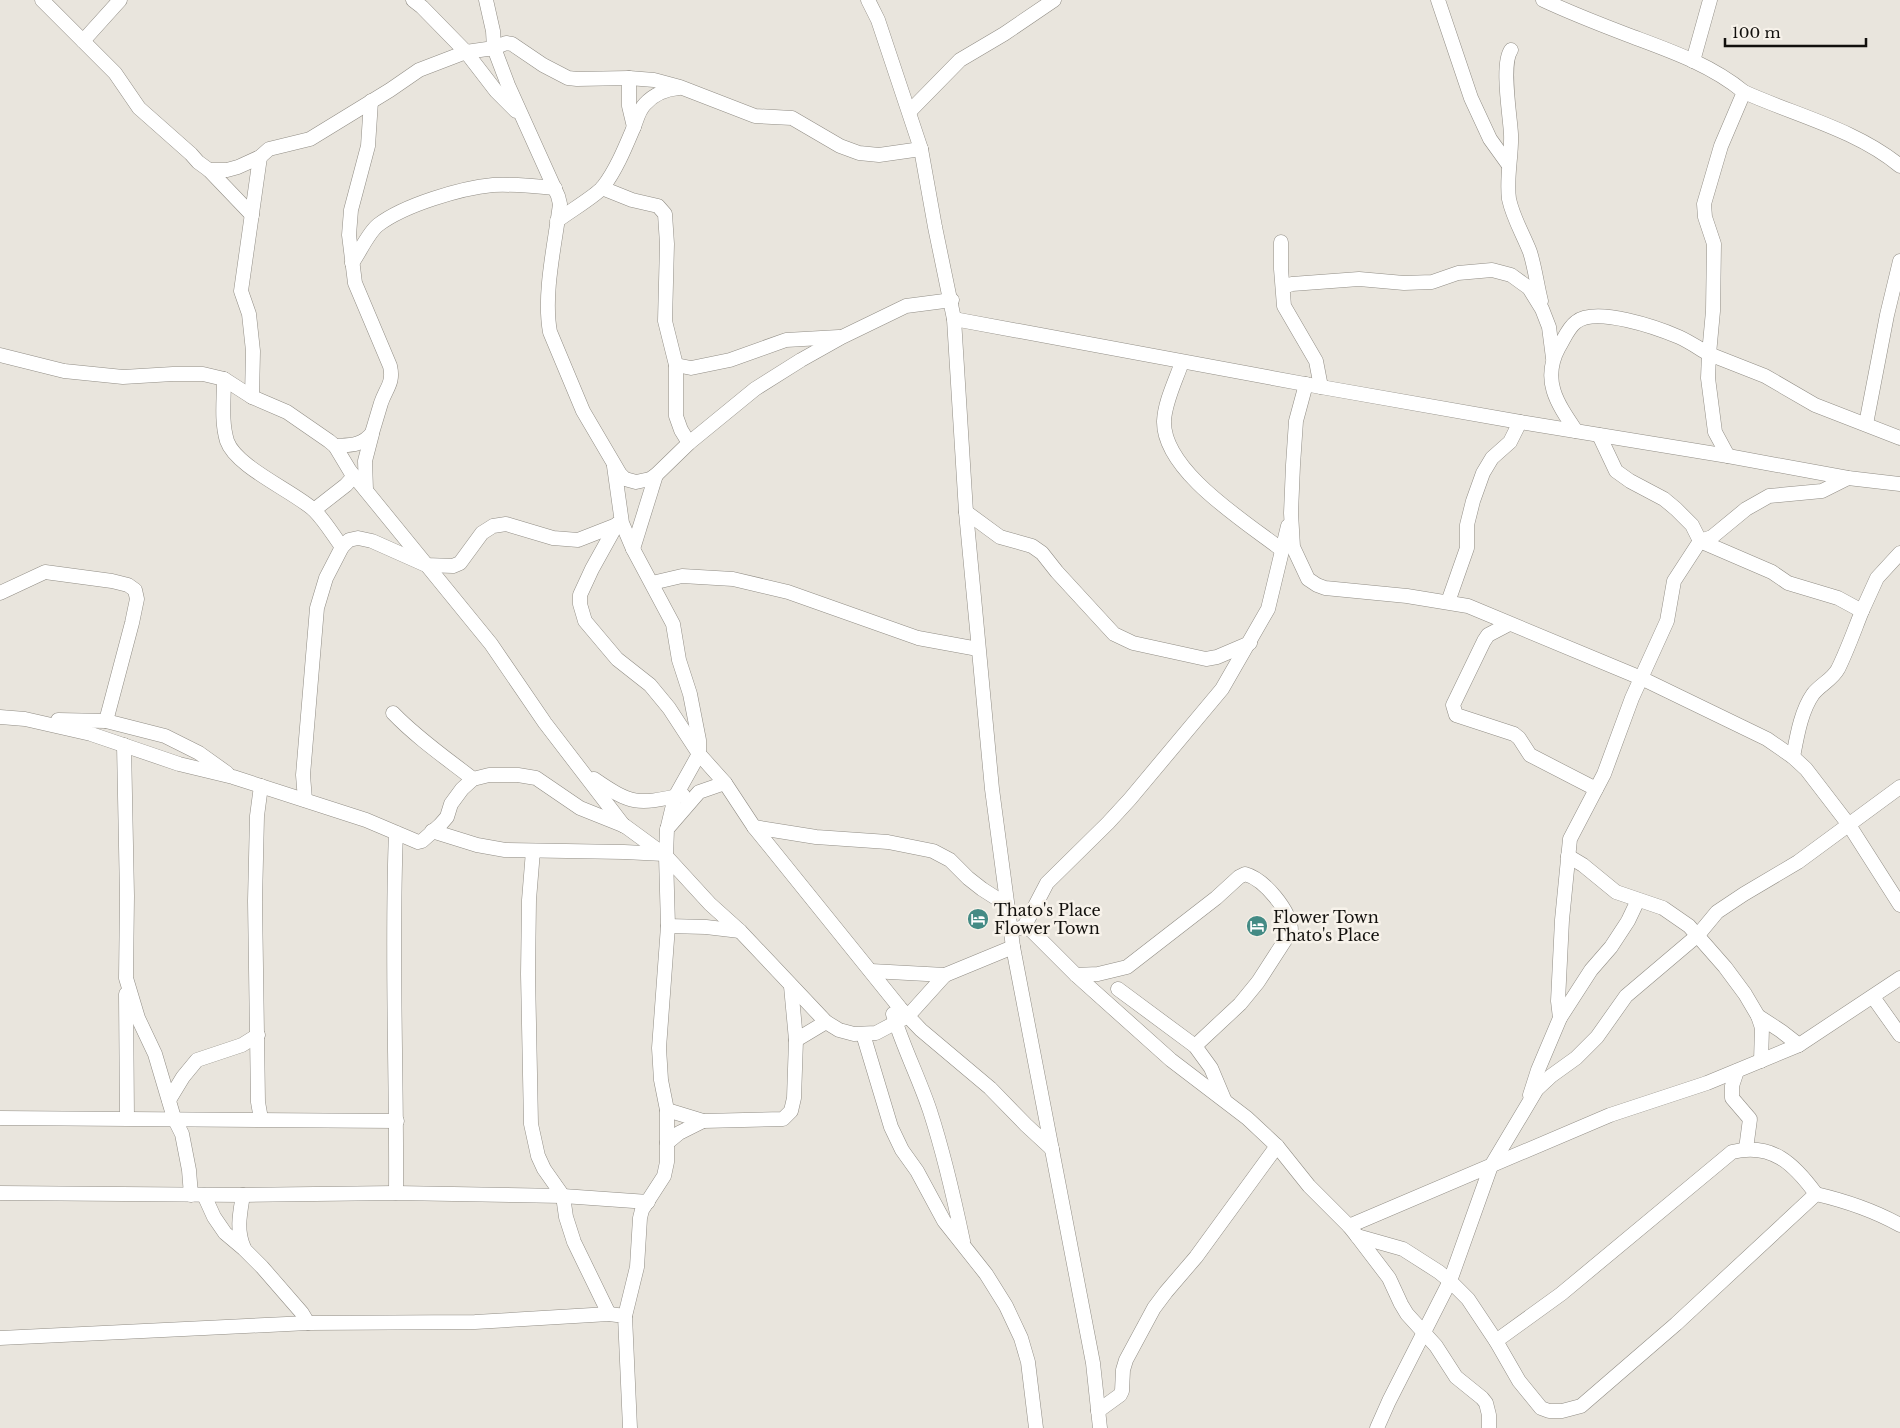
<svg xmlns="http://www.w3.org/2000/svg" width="1900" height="1428" font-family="'Libre Baskerville',serif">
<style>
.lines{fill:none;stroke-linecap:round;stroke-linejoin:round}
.minor-casing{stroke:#918d85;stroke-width:15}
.minor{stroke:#fff;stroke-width:14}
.labels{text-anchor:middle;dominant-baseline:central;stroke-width:5;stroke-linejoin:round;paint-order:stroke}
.poi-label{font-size:16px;fill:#12100d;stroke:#f7f2ea;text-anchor:start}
</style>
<rect width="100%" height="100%" fill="#e9e5dd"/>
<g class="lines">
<g class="minor-casing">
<g id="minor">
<path d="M42,0L115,73L139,108L191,154L198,162L209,170H227L238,167L260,157L269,149L310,139L390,90L419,70L466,52L494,48L508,85L558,196L560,204C555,244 543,294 550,332L583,411L620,474L625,479L636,482L650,479L656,475L689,443L755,389L801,360L842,337L906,306L952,300"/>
<polyline points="413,0 422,7 466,52 496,91 516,111"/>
<polyline points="486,0 493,31 494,48 506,43 512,44 543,65 568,78 577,79 629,78 654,80 680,87 755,116 792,118 840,146 859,153 879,155 921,149"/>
<polyline points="868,0 878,20 921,149 935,227 954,319 966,512 992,789 1013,947 1093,1363 1100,1428"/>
<polyline points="1438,0 1471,98 1490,139 1508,164"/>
<path d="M1543,0C1571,13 1599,24 1628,35C1668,50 1710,64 1744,92L1721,146L1704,204L1705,217L1714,244L1713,311L1709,354C1700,349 1690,342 1679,337C1658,328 1596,306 1576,322C1568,328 1564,339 1559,347C1541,380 1557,403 1576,431"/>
<polyline points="83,41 120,0"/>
<path d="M1511,50C1501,64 1510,115 1511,134C1512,155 1506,177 1509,199C1513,218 1523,234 1530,252C1535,268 1537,285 1541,301"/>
<polyline points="1693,61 1710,0"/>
<polyline points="629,78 629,106 634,127"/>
<path d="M1744,92C1795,115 1857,130 1900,166"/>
<polyline points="910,111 960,60 1004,34 1054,0"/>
<polyline points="209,170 252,215"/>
<polyline points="602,188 632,200 658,206 665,214 667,244 665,321 676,365 676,416 681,430 689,443"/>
<path d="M557,221C567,213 597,195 603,187C616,170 625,148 633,129C637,120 638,111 645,104C653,95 666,89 679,88"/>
<polyline points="1281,242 1281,269 1284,306 1316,361 1321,387"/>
<path d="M352,263C360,252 368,233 378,225C404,205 461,188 493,185C514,184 535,186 555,188"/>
<polyline points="1283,287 1292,284 1359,279 1404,283 1432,282 1458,273 1492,270 1511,275 1529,288 1542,309 1549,327 1553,358"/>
<polyline points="954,319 1321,387 1520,422 1728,456 1848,478 1900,484"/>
<polyline points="0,355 64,371 123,377 173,374 203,374 224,379 252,397 287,412 329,441 335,446 350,471 491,644 545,723 624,826"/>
<path d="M1182,362C1176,380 1165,401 1164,421C1163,471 1246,522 1282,550"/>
<polyline points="676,365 691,368 730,360 786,340 839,337"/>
<path d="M224,379C224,400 221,421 227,441C236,467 293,491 314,510C325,521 333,535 342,547"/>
<polyline points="1306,384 1296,421 1293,465 1291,513 1293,547 1308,579 1317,585 1325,588 1407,596 1468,606 1641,678 1767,739 1793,757 1806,769 1849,825 1900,905"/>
<polyline points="252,397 253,351 249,314 241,291 260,157"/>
<polyline points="1866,424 1887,315 1900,261"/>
<path d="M1599,435L1616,471L1630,481L1664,499L1676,509L1692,525L1700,541L1772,572L1788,583L1838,598L1862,611C1854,631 1847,651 1838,669C1832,680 1821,684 1813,694C1801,711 1797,736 1793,757"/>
<path d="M335,446C350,445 362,446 372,433C375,423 378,413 381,403C386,388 394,383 390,366L355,283L349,235L351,210L368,146L371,101"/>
<polyline points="1728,456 1715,432 1708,378 1709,354 1765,376 1815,405 1900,438"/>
<polyline points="614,466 622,523 633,549 673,624 679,660 690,694 699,740 699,754 675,797 668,826"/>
<polyline points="366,490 365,461 372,434"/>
<polyline points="314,510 346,485 354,476"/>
<polyline points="966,512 1000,537 1032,546 1042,553 1057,572 1114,634 1133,643 1206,659 1217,657 1250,643"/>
<polyline points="617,524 592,569 580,595 580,604 585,621 617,659 650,685 669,708 699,754 725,783 754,827 900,1008 921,1030 990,1088 1026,1125 1052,1149"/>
<polyline points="633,549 656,475"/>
<polyline points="652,583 682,576 733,579 788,592 918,638 978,649"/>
<polyline points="0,593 45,572 112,581 128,585 135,590 137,599 132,623 106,721"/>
<polyline points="1448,602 1467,548 1467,525 1473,501 1483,473 1492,458 1510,442 1520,422"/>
<polyline points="1862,611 1877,578 1900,553"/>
<polyline points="1509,624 1488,635 1484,641 1453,705 1456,715 1514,734 1519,738 1530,755 1596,789"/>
<path d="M393,713C417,738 446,758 473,779"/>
<polyline points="0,717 25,719 91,734 179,764 233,777 366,820 418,842 422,841 440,825 447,817 451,804 462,789 473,779 489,775 518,775 536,778 580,808 625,826 666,856 710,904 740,931 826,1022 839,1030 854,1034 876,1033 908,1016 945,975"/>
<polyline points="58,720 106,721 165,736 199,753 227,773"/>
<polyline points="124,745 127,896 126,978 138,1018 155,1054 174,1118 182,1134 189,1170 191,1195"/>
<path d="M594,779C633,806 638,804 683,795"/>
<polyline points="305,800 303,775 317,608 326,578 342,547 349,540 358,538 372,541 426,565 453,566 460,563 482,533 493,526 506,524 553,538 578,540 619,524"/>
<polyline points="754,827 816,837 888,842 933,851 950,860 968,878 982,889 1007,905"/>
<polyline points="432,831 477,845 505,850 624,852 664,854"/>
<path d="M396,833C391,953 397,1073 396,1193"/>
<polyline points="533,851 529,900 528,974 531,1124 538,1156 544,1169 563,1196 566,1217 574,1242 609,1314"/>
<polyline points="1568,856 1583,865 1616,892 1663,908 1689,926 1725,967 1745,994 1758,1016 1781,1031 1799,1045"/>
<polyline points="668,926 706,927 740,931"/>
<polyline points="1024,927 1047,883 1108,823 1130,799 1222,689 1268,609 1288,526"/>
<polyline points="1011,930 1024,927 1031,930 1076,975 1171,1060 1247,1118 1277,1146 1309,1186 1349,1226 1357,1236 1389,1278 1401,1304 1407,1314 1436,1346 1456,1377 1482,1398 1486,1403 1489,1415 1489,1428"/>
<polyline points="871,971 945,975 1013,947"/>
<path d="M1076,975L1098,974L1127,967L1216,898L1239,877L1245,874C1264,879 1291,911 1291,931L1258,982L1240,1004L1195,1046"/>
<polyline points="1118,989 1195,1046 1211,1068 1224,1099"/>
<polyline points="126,994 127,1118"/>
<polyline points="1873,997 1900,1035"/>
<path d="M893,1014C903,1047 919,1078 930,1111C944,1154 954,1198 963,1241"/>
<polyline points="1758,1016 1762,1028 1761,1061"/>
<polyline points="1560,1018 1591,970 1611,947 1628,921 1638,900"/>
<polyline points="863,1034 891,1127 902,1150 917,1171 944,1221 986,1274 1006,1306 1021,1338 1028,1362 1036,1428"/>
<polyline points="796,1040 826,1022"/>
<polyline points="1737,1071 1732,1086 1732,1098 1750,1119 1746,1149"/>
<polyline points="1530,1095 1538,1070 1560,1018 1558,1001 1562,920 1570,839 1604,774 1632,698 1667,621 1674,581 1700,541 1712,537 1746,509 1769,496 1822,491 1848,478"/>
<polyline points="169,1100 183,1077 197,1060 242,1045 258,1035"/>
<polyline points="667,1110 703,1121 783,1119 791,1111 794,1098 796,1040 791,986"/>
<polyline points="0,1118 397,1121"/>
<polyline points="261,1119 258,1102 255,901 257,816 261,786"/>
<polyline points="667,1143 679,1133 703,1121"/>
<polyline points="0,1193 243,1195 396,1193 563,1196 648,1202"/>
<polyline points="204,1195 214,1217 225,1233 244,1249 262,1267 302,1313 308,1323"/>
<path d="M243,1195C240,1213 236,1231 244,1248"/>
<polyline points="1349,1226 1610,1115 1707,1083 1799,1045 1900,978"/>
<polyline points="1357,1236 1403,1249 1439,1272 1450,1281 1468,1299 1496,1341 1519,1381 1541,1408 1549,1411 1562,1411 1581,1406 1676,1324 1816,1194"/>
<polyline points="625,1316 637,1267 640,1218 642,1210 664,1176 667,1162 667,1110 661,1080 659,1048 668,926 666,856 667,829 699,792 725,783"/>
<polyline points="0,1338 308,1323 475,1322 609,1314 625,1316 630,1428"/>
<path d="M1496,1341L1561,1294L1732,1152C1772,1142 1794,1164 1816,1194C1846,1201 1873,1210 1900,1225"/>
<polyline points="1098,1411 1120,1395 1122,1391 1123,1370 1126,1360 1154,1308 1166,1292 1196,1257 1277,1146"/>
<polyline points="1377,1428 1389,1401 1450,1281 1491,1166 1537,1089 1551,1076 1576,1058 1597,1037 1626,996 1698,935 1717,912 1744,894 1798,862 1900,787"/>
</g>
</g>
<use href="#minor" class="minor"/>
</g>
<defs>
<g id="hotel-disc" transform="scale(1.125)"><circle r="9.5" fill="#448b85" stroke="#f7f2ea"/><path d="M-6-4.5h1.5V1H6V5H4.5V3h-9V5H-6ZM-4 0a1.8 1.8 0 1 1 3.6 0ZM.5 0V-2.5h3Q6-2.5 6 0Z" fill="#fff"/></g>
</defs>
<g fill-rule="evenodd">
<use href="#hotel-disc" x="978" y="919"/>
<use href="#hotel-disc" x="1257" y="926"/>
</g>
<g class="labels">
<g class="poi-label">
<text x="994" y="910">Thato's Place<tspan x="994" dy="18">Flower Town</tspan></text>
<text x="1273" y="917">Flower Town<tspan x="1273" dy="18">Thato's Place</tspan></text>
</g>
</g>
<path d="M1725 38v8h141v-8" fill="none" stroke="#12100d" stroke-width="2.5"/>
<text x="1732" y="38" font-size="15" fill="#12100d" stroke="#f7f2ea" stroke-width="4" paint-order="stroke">100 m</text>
</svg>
